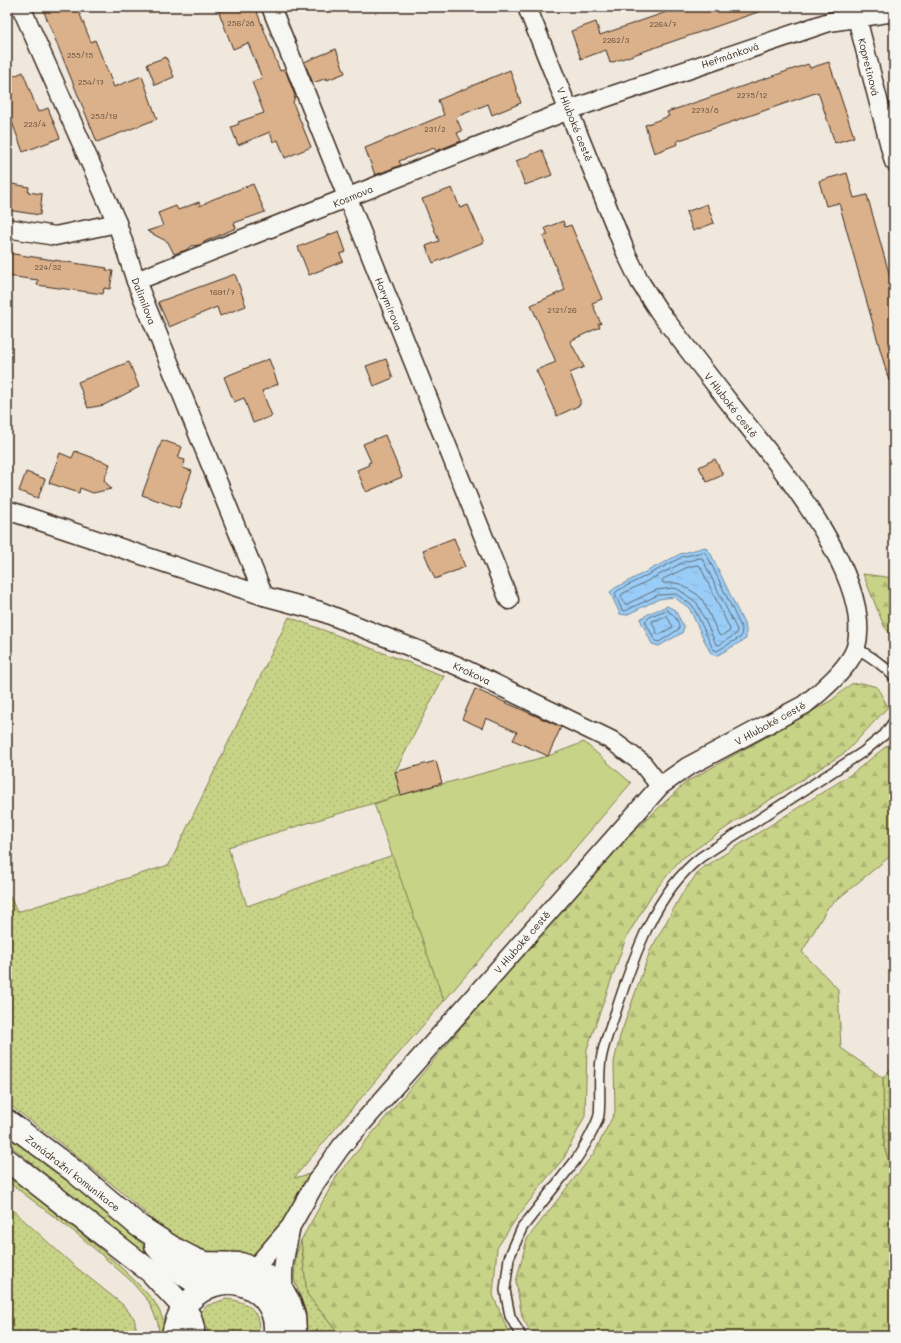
<svg xmlns="http://www.w3.org/2000/svg" width="901" height="1343" font-family="Mali,sans-serif">
<style>
.grass{fill:url(#grass-dots);stroke:#817e52}
.forest{fill:url(#forest-firs);stroke:#817e52}
.pitch{fill:#c7d386;stroke:#817e52}
.water{fill:url(#water-ripples);stroke:#738ba0}
.lines{fill:none;stroke-linecap:round;stroke-linejoin:round}
.shore{stroke:#616b74;stroke-width:1}
.building{fill:#dab18b;stroke:#3b2a1e}
.service-casing{stroke:#3b2a1e;stroke-width:12}
.minor-casing{stroke:#3b2a1e;stroke-width:21}
.secondary-casing{stroke:#3b2a1e;stroke-width:25}
.service{stroke:#f6f6f2;stroke-width:9}
.minor{stroke:#f6f6f2;stroke-width:18}
.secondary{stroke:#f6f6f2;stroke-width:22}
.labels{text-anchor:middle;dominant-baseline:central;stroke-width:3.5;stroke-linejoin:round;paint-order:stroke}
.number-label{font-size:8px;fill:#634c39}
.street-label{font-size:10px;fill:#3b2a1e;stroke:#f6f6f2}
</style>
<defs>
<pattern id="grass-dots" width="8" height="8" patternUnits="userSpaceOnUse"><rect width="8" height="8" fill="#c7d386"/><path d="M2 2h.1M6 6h.1" fill="none" stroke="#acb573" stroke-width="1.8" stroke-linecap="round"/></pattern>
<pattern id="forest-firs" width="22" height="20" patternUnits="userSpaceOnUse"><rect width="22" height="20" fill="#c7d386"/><path d="M5 1l3.5 6h-7zM16 11l3.5 6h-7z" fill="#acb573"/></pattern>
<pattern id="water-ripples" width="26" height="14" patternUnits="userSpaceOnUse"><rect width="26" height="14" fill="#99ccf6"/><path d="M2 4q2-2 4 0t4 0M15 11q2-2 4 0t4 0" fill="none" stroke="#85afd2"/></pattern>
</defs>
<rect width="100%" height="100%" fill="#f0e8dd"/>
<filter id="ink" filterUnits="userSpaceOnUse"><feTurbulence type="fractalNoise" baseFrequency=".025" numOctaves="2"/><feDisplacementMap in="SourceGraphic" scale="8" xChannelSelector="R" yChannelSelector="G"/><feConvolveMatrix kernelMatrix="1 2 1 2 8 2 1 2 1" color-interpolation-filters="sRGB"/></filter>
<g filter="url(#ink)">
<g class="grass">
<polygon points="289,617 444,676 395,772 401,795 228,847 247,906 393,855 444,1001 382,1073 294,1178 317,1172 271,1241 254,1255 218,1256 202,1252 171,1236 118,1189 55,1139 7,1103 7,890 17,912 169,865"/>
<polygon points="894,1065 894,1177 884,1147 883,1078"/>
<polygon points="7,1134 90,1198 133,1235 188,1289 182,1295 127,1242 84,1205 7,1143"/>
<polygon points="7,1175 98,1247 126,1272 143,1289 154,1301 160,1312 164,1322 165,1336 159,1336 158,1323 149,1302 130,1280 81,1237 7,1181"/>
<polygon points="7,1206 15,1212 72,1264 122,1304 134,1318 138,1336 7,1336"/>
<polygon points="301,1240 307,1294 340,1336 305,1336 306,1323 305,1310 294,1279 296,1255"/>
<path d="M226,1299C249,1301 262,1312 258,1336H208L206,1325L200,1312L206,1306Z"/>
</g>
<g class="forest">
<polygon points="863,574 894,578 894,639 884,626"/>
<polygon points="862,683 877,687 888,707 846,752 736,821 680,860 652,894 626,938 587,1049 585,1116 564,1158 543,1183 516,1219 497,1248 493,1295 510,1336 340,1336 307,1294 301,1240 338,1174 501,980 608,856 686,782 832,700 851,684"/>
<polygon points="894,740 894,853 828,907 802,952 838,989 841,1048 883,1078 884,1147 894,1177 894,1336 533,1336 522,1317 516,1282 527,1239 594,1153 615,1112 614,1062 620,1036 650,951 683,892 701,869 853,773"/>
</g>
<polygon class="pitch" points="584,742 631,783 444,1001 374,804 401,795 548,756"/>
<g class="water">
<polygon points="705,547 710,552 746,628 746,639 716,656 710,652 689,608 674,597 659,599 626,615 620,614 610,592 615,588 680,554"/>
<polygon points="667,606 675,610 684,627 682,633 659,646 652,644 640,619 650,613"/>
</g>
<g class="lines">
<g class="shore">
<polygon points="704,552 707,555 742,629 741,637 717,651 713,649 693,606 676,594 658,595 625,611 622,610 615,594 617,591 682,557"/>
<polygon points="702,558 737,630 736,634 719,645 716,644 697,603 678,589 673,588 656,590 627,604 625,604 621,596 622,594 684,562"/>
<polygon points="697,565 700,566 730,629 729,632 721,636 719,635 703,601 698,595 680,584 675,583 664,583 662,582 663,579 686,568"/>
<path d="M667,610C673,613 680,622 679,629L659,642L655,641L645,621L651,616Z"/>
<polygon points="667,616 673,627 658,635 652,622"/>
</g>
</g>
<g class="building">
<polygon points="42,7 77,7 91,42 95,40 114,87 142,76 157,119 97,142"/>
<polygon points="217,7 255,7 280,71 285,69 295,96 293,103 311,147 285,158 278,140 273,142 270,132 238,145 231,127 239,124 238,122 264,113 252,82 262,78 248,43 233,49"/>
<polygon points="681,7 764,7 764,10 610,63 606,50 581,59 571,31 596,22 600,35"/>
<polygon points="336,49 345,73 327,80 327,78 313,83 304,62"/>
<polygon points="166,57 174,77 155,85 147,64"/>
<polygon points="829,62 854,137 835,143 818,92 677,141 678,144 654,153 645,125 669,116 667,112 808,64 810,68"/>
<polygon points="510,70 521,103 492,115 488,104 456,117 462,131 457,133 461,141 436,151 434,148 399,161 401,165 375,175 365,148 444,115 438,100"/>
<polygon points="23,72 38,112 48,108 60,138 23,152 12,122 7,124 7,79"/>
<polygon points="542,150 552,175 525,185 516,161"/>
<polygon points="847,173 854,198 867,195 894,291 894,380 889,381 839,203 826,206 819,181"/>
<polygon points="7,183 29,187 28,192 42,194 40,215 7,210"/>
<polygon points="253,184 265,212 234,223 236,228 204,242 200,245 191,246 186,250 174,254 168,242 147,231 163,226 158,213 176,206 178,210 199,202 200,206 211,200"/>
<polygon points="452,188 460,208 468,205 484,242 433,263 426,246 439,241 422,199"/>
<polygon points="707,204 714,223 693,231 686,212"/>
<polygon points="563,221 565,227 571,225 602,299 592,303 601,324 598,324 600,327 570,341 584,367 570,373 580,398 580,405 557,416 536,370 556,362 531,305 565,290 543,236 548,235 545,228"/>
<polygon points="339,231 346,252 340,254 343,261 309,275 298,247"/>
<polygon points="7,253 107,268 106,270 113,271 110,289 104,288 103,294 37,285 38,280 7,276"/>
<polygon points="235,274 246,306 220,316 217,307 169,327 158,302"/>
<polygon points="269,359 278,384 262,391 272,416 253,423 244,398 234,402 224,377"/>
<polygon points="386,359 393,378 374,386 366,366"/>
<polygon points="129,362 139,387 104,405 88,408 78,382"/>
<polygon points="385,435 402,477 366,492 357,470 369,465 368,463 371,462 363,444"/>
<polygon points="162,440 182,447 178,458 185,460 183,468 192,471 179,508 142,495"/>
<polygon points="75,451 110,464 104,480 111,489 93,493 80,488 79,493 49,483 60,453 72,458"/>
<polygon points="715,459 723,475 707,482 699,467"/>
<polygon points="26,472 45,479 38,498 19,491"/>
<polygon points="454,538 465,567 435,579 423,550"/>
<polygon points="475,689 561,727 548,756 513,740 517,732 486,718 482,728 462,719"/>
<polygon points="436,761 442,783 401,795 395,772"/>
</g>
<g class="lines">
<g class="service-casing">
<g id="service">
<path d="M856,648C870,656 883,664 894,677"/>
<path d="M521,1336L510,1316L505,1290L509,1258L522,1228L575,1161C582,1151 597,1125 599,1115C601,1097 598,1078 601,1060C603,1045 610,1029 615,1014C633,959 654,893 701,857L863,752L884,735L894,721"/>
</g>
</g>
<g class="minor-casing">
<g id="minor">
<polyline points="21,7 117,223 136,281 264,596"/>
<polyline points="271,7 509,600"/>
<polyline points="857,18 894,162"/>
<polyline points="7,228 55,236 117,223"/>
<polyline points="136,281 569,110 829,22 894,12"/>
<polyline points="7,511 13,512 264,596 320,611 458,666 611,740 642,763 660,786"/>
<path d="M243,1276L260,1262L291,1226L316,1182L341,1147L660,786L687,767L804,705C820,693 850,667 856,647C875,577 773,458 732,406C707,374 682,342 658,310L640,282L626,253L527,7"/>
<path d="M284,1293C281,1268 285,1255 290,1231"/>
</g>
</g>
<g class="secondary-casing">
<g id="secondary">
<polyline points="7,1121 74,1171 139,1226 173,1248 194,1259 205,1263 241,1264 253,1268 270,1278 284,1293 290,1304 294,1316 295,1330 294,1336"/>
<polyline points="7,1160 151,1272 178,1301 190,1317 193,1328 193,1336"/>
<path d="M156,1246C165,1257 184,1278 197,1282C204,1284 212,1283 219,1283"/>
<path d="M173,1336C177,1299 217,1270 252,1289C261,1294 268,1302 272,1312C275,1320 276,1328 274,1336"/>
</g>
</g>
<use href="#service" class="service"/>
<use href="#minor" class="minor"/>
<use href="#secondary" class="secondary"/>
</g>
</g>
<g class="labels">
<g class="number-label">
<text x="241" y="23">256/28</text>
<text x="663" y="24">2264/7</text>
<text x="616" y="40">2262/3</text>
<text x="80" y="55">255/15</text>
<text x="91" y="82">254/17</text>
<text x="752" y="95">2275/12</text>
<text x="705" y="110">2273/8</text>
<text x="104" y="116">253/19</text>
<text x="35" y="124">223/4</text>
<text x="435" y="129">231/2</text>
<text x="48" y="267">224/32</text>
<text x="222" y="292">1691/7</text>
<text x="562" y="310">2121/26</text>
</g>
<g class="street-label">
<text transform="translate(730 55) rotate(-19)">Heřmánková</text>
<text transform="translate(869 67) rotate(76)">Kopretinová</text>
<text transform="translate(575 124) rotate(68)">V Hluboké cestě</text>
<text transform="translate(353 196) rotate(-22)">Kosmova</text>
<text transform="translate(144 301) rotate(69)">Dalimilova</text>
<text transform="translate(389 304) rotate(68)">Horymírova</text>
<text transform="translate(731 405) rotate(52)">V Hluboké cestě</text>
<text transform="translate(472 673) rotate(25)">Krokova</text>
<text transform="translate(770 723) rotate(-29)">V Hluboké cestě</text>
<text transform="translate(522 942) rotate(-49)">V Hluboké cestě</text>
<text transform="translate(73 1173) rotate(38)">Zanádražní komunikace</text>
</g>
</g>
<rect width="901" height="1343" fill="none" stroke="#f6f6f2" stroke-width="24"/>
<rect x="12" y="12" width="877" height="1319" fill="none" stroke="#3b2a1e" stroke-width="1.5" filter="url(#ink)"/>
</svg>
